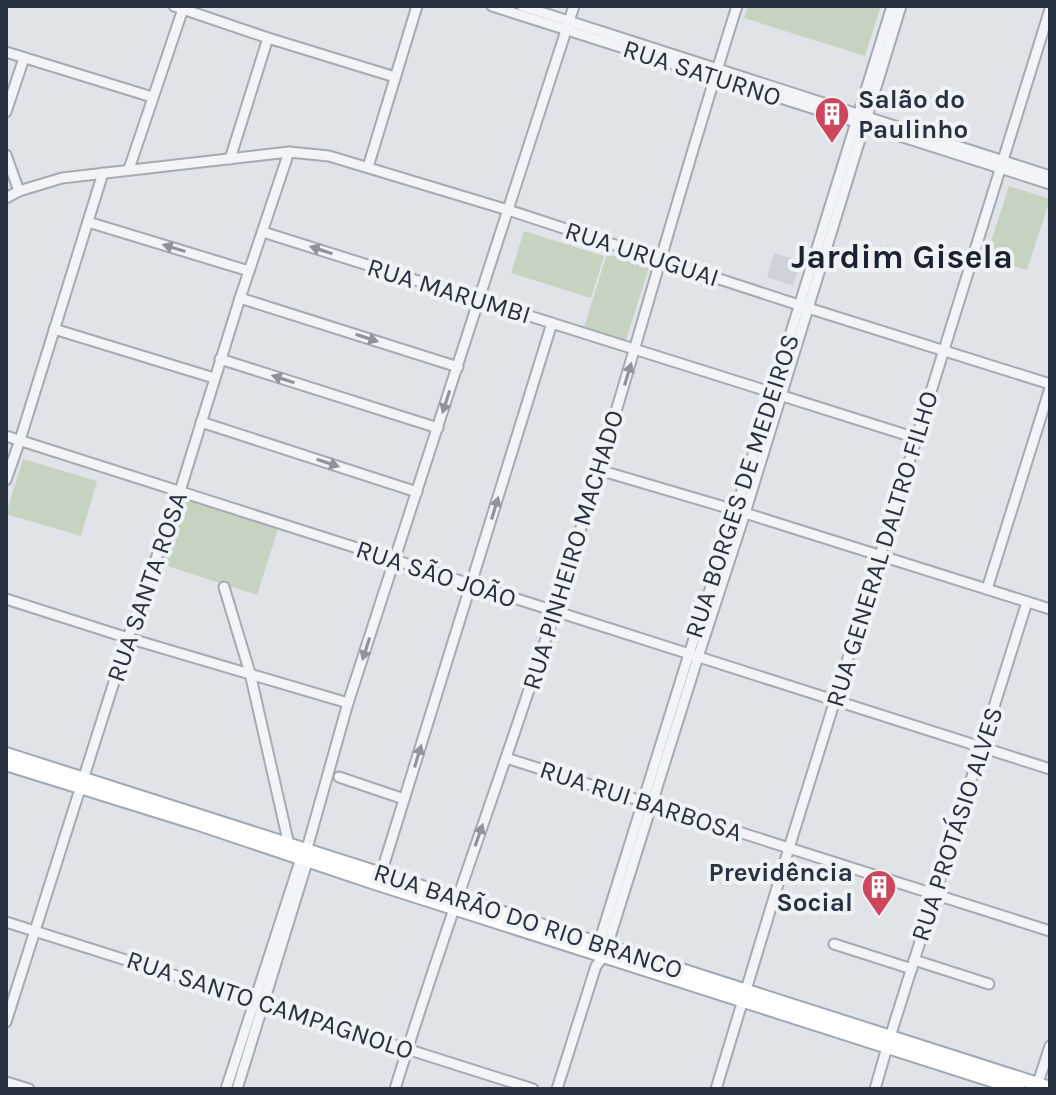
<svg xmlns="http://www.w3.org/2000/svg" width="1056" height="1095" font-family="Karla,sans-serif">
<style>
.built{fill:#ced3db}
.park{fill:#c6d3c1}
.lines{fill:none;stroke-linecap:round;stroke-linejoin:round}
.minor-casing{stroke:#a5abb3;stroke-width:13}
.major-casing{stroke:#9fa8b4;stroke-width:16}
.minor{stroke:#f3f4f7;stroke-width:9}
.major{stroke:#fff;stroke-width:12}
.oneway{fill:#8e939c}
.labels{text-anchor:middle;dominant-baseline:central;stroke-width:8;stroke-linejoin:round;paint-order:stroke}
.street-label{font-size:26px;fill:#293240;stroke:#eff3f6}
.poi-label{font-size:26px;font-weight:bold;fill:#293240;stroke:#eff3f6;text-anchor:start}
.district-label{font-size:34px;font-weight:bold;fill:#1b2331;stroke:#eff3f6}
</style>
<rect width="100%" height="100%" fill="#e0e4e9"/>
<polygon class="built" points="774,253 800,261 793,286 767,277"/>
<g class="park">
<polygon points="748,6 881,6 865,56 744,18"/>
<polygon points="1009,186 1050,199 1027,270 986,257"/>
<polygon points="524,231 604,256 591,298 511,273"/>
<polygon points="607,254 649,267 626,340 584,327"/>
<polygon points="23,459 97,481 81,536 6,514"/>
<polygon points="179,497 278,529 257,595 158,563"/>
</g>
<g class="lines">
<g class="minor-casing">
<g id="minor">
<polyline points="174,6 268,38 395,77"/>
<polyline points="492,6 1050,184"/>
<polyline points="522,6 1050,176"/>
<polyline points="6,52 152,97"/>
<polyline points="6,112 24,58"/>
<polyline points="6,155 19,191"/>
<polyline points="230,159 268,38"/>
<polyline points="368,167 417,6"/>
<polyline points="129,169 184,6"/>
<polyline points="6,198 19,191 62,178 289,152 329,156 508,210 808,308 1050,384"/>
<polyline points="88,222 249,271"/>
<polyline points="263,232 916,438"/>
<polyline points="240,298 458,367"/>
<polyline points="54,329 214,378"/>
<polyline points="220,359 438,428"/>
<polyline points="201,422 417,492"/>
<polyline points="6,436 1050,769"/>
<polyline points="599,470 745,513 1050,609"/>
<polyline points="6,480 20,440 103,173"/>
<polyline points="224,587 250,673 289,845"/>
<polyline points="987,589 1050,388"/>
<polyline points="6,599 128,638 348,703"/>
<polyline points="506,758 1050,931"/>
<polyline points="339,777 404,799"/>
<polyline points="380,877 552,323"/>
<polyline points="6,922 533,1089"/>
<polyline points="834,944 912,969"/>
<polyline points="597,949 689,654 736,510 892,6"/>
<polyline points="914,960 989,984"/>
<polyline points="6,1022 128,638 180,491 240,298 289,152"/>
<polyline points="6,1082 29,1089"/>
<polyline points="226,1089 304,849 308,845 348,703 574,6"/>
<polyline points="237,1089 309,856"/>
<path d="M395,1089C444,929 503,773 554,614C619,412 673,208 737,6"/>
<polyline points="557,1089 596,966 604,956 698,657 745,513 901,6"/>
<polyline points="716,1089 789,848 1050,9"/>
<polyline points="875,1089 890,1037 1027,602"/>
<polyline points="1036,1089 1050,1046"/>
</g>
</g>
<g class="major-casing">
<g id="major">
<polyline points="6,754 1050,1088"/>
<polyline points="6,764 196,823 378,884 1019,1089"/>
</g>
</g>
<use href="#minor" class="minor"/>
<use href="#major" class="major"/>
</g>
<defs><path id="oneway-solid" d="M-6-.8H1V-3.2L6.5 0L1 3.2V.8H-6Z" transform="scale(2)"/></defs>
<g class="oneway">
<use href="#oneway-solid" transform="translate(174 248) rotate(-163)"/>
<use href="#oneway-solid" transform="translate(321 250) rotate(-162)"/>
<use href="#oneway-solid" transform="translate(367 338) rotate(18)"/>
<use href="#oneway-solid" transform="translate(628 374) rotate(-73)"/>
<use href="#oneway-solid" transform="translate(283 379) rotate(-162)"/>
<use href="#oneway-solid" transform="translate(446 402) rotate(108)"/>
<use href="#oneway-solid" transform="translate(328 463) rotate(18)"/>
<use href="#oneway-solid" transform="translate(495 508) rotate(-73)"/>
<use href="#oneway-solid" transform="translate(366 649) rotate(108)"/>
<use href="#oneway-solid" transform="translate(418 756) rotate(-73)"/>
<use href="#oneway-solid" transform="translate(479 835) rotate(-71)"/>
</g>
<defs>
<g id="building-pin" transform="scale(1.8)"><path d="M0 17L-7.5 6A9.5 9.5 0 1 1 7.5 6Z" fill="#cd465e" stroke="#eff3f6"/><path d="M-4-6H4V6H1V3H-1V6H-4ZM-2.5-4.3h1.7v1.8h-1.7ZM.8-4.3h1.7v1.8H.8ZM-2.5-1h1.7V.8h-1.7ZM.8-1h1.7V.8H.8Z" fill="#fff"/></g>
</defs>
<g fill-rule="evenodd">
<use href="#building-pin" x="832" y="114"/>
<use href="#building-pin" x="879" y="887"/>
</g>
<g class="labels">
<g class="street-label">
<text transform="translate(702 73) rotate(18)">RUA SATURNO</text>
<text transform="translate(642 254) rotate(18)">RUA URUGUAI</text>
<text transform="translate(449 291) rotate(17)">RUA MARUMBI</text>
<text transform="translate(742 486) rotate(-72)">RUA BORGES DE MEDEIROS</text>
<text transform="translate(882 549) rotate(-73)">RUA GENERAL DALTRO FILHO</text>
<text transform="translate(573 550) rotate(-73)">RUA PINHEIRO MACHADO</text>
<text transform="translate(436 574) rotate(18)">RUA SÃO JOÃO</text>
<text transform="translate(147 587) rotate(-71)">RUA SANTA ROSA</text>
<text transform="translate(641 801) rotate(18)">RUA RUI BARBOSA</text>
<text transform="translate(957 824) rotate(-72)">RUA PROTÁSIO ALVES</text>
<text transform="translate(528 921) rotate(18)">RUA BARÃO DO RIO BRANCO</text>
<text transform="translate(270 1005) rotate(18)">RUA SANTO CAMPAGNOLO</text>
</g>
<g class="poi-label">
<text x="858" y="99">Salão do<tspan x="858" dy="30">Paulinho</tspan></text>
<text x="853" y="872" text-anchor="end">Previdência<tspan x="853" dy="30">Social</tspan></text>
</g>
<g class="district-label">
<text x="902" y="257">Jardim Gisela</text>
</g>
</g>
<rect width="1056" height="1095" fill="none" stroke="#293240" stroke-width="16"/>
</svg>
